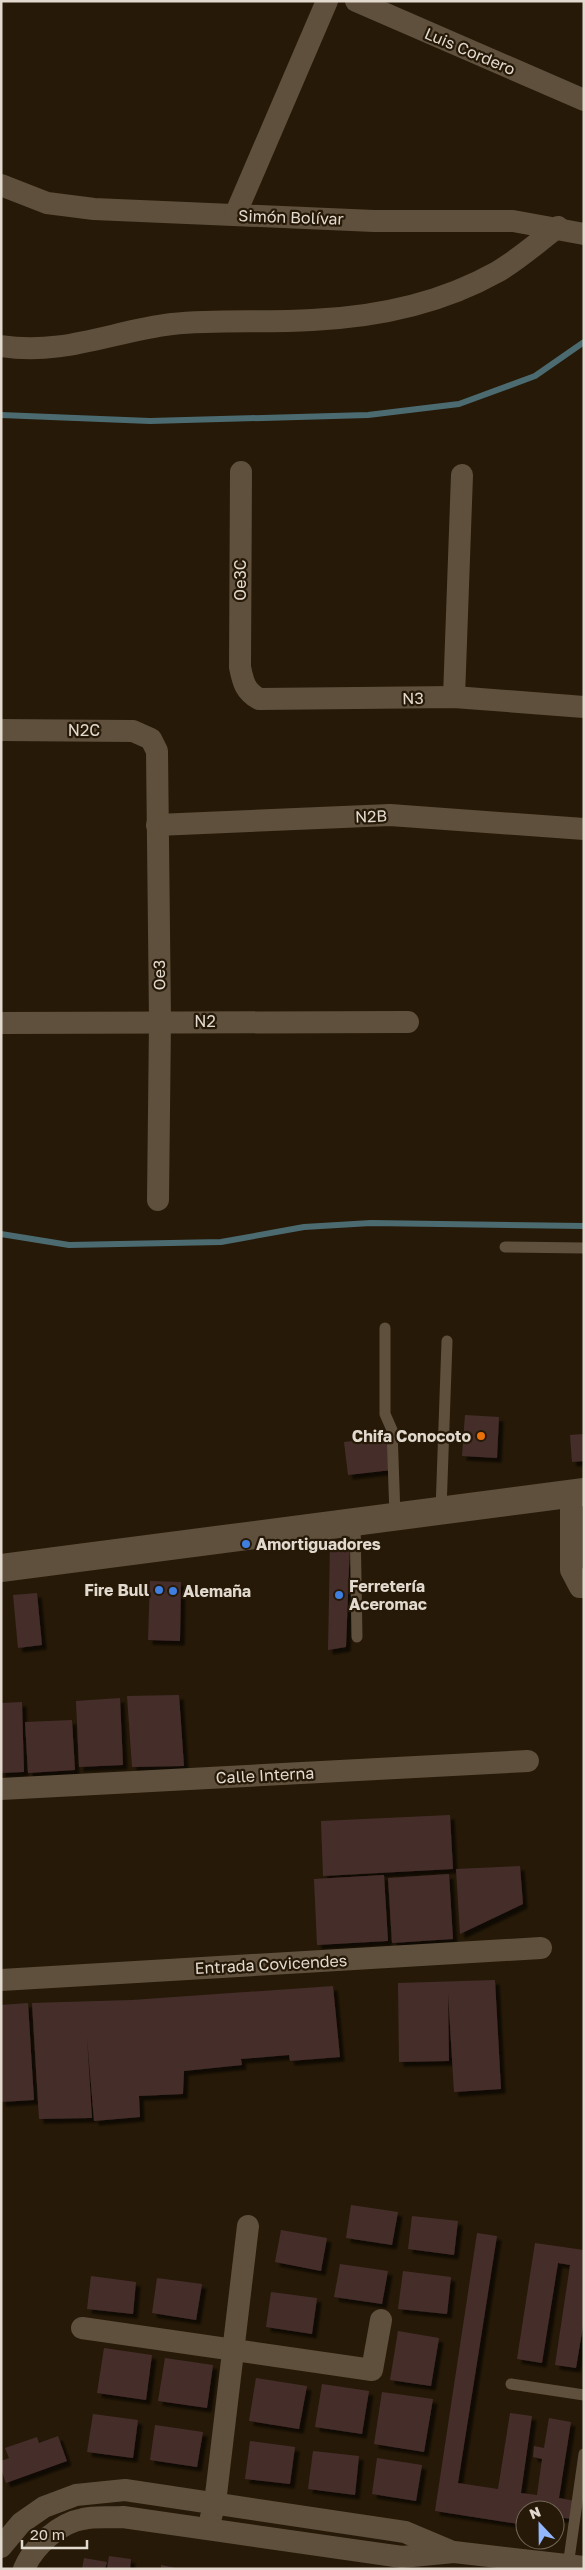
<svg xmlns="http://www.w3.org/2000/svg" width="585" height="2570" font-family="'Golos Text',sans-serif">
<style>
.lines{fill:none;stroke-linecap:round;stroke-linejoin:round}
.stream{stroke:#4b6b71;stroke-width:6}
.building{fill:#452d2c;filter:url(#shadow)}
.service{stroke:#5e503c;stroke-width:11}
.minor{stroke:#5e503c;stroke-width:22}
.secondary{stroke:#5e503c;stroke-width:28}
.food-dot{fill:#e8710a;stroke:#261907;stroke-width:2}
.shop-dot{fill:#3f7fe0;stroke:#261907;stroke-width:2}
.labels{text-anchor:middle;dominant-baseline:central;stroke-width:4.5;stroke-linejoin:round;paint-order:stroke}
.street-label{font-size:16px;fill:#e3dacf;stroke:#261907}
.poi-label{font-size:16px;font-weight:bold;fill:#e3dacf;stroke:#261907;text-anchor:start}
</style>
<defs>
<filter id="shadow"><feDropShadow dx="4.5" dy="4.5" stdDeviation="1" flood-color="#0009"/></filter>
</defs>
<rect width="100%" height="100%" fill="#261907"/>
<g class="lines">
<g class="stream">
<polyline points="1,415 150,421 368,415 459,404 535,376 584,342"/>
<polyline points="1,1234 69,1245 221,1242 304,1227 371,1223 584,1226"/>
</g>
</g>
<g class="building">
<polygon points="465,1415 499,1417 497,1458 462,1456"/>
<polygon points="584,1434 584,1461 572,1462 570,1435"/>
<polygon points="388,1437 392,1470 348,1475 344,1442"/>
<polygon points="350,1543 346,1647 328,1650 330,1544"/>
<polygon points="150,1581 181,1582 180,1641 148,1640"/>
<polygon points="37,1593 42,1645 18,1648 13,1595"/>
<polygon points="179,1695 184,1766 132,1767 127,1696"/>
<polygon points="120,1698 123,1765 79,1767 76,1701"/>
<polygon points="22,1702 24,1772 1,1773 1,1703"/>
<polygon points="72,1720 75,1770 28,1773 25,1722"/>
<polygon points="450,1815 453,1869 323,1876 321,1821"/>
<polygon points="520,1866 523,1904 460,1934 456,1869"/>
<polygon points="449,1874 453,1939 392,1943 388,1878"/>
<polygon points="384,1875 388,1941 317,1945 314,1879"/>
<polygon points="495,1980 501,2089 454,2092 448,1993 449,2061 399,2062 398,1983"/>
<polygon points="333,1986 340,2057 290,2061 289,2055 241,2059 242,2065 184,2071 183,2094 139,2096 140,2117 94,2121 87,2037 92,2118 39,2119 32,2003 132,2000"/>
<polygon points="28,2003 34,2100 1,2102 1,2005"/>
<polygon points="351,2205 398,2212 392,2245 346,2238"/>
<polygon points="412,2216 458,2221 454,2255 408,2249"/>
<polygon points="281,2230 327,2238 321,2271 275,2262"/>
<polygon points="477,2233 497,2236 458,2483 498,2489 510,2413 532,2416 521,2493 537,2495 542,2459 533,2457 534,2446 544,2448 549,2418 571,2422 559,2498 576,2501 573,2519 555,2517 555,2510 525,2510 525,2525 435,2511"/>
<polygon points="535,2243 584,2250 584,2320 576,2368 555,2365 570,2265 558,2263 542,2363 517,2359"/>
<polygon points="340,2264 388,2271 382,2304 334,2297"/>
<polygon points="403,2271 451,2277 447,2314 398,2309"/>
<polygon points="91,2276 136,2282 133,2314 87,2309"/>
<polygon points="157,2278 202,2284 196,2320 152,2313"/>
<polygon points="271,2292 317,2298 312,2334 266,2327"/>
<polygon points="398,2331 439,2338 431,2386 390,2380"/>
<polygon points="104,2348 152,2355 146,2400 97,2393"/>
<polygon points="165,2358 213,2365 207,2408 158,2401"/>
<polygon points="256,2378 307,2386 299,2429 249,2421"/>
<polygon points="322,2384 369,2391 362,2434 315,2427"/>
<polygon points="382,2392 433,2399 424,2452 374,2444"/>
<polygon points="93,2414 138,2420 133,2458 87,2452"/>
<polygon points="155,2425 203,2432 197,2467 150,2460"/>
<polygon points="58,2436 67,2461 6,2483 1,2469 1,2461 9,2458 5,2448 37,2437 39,2443"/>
<polygon points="250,2441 295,2447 290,2484 245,2479"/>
<polygon points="313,2451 359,2456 355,2495 308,2489"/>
<polygon points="377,2458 422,2465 416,2501 372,2494"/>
<polygon points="109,2556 131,2559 130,2569 107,2569"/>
<polygon points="84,2558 107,2562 105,2569 82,2569"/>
<polygon points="161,2565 176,2568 176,2569 161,2569"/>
</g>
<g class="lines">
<g class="service">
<polyline points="505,1247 584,1248"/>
<polyline points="385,1328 385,1414 392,1430 395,1516"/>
<polyline points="441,1510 447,1341"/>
<polyline points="355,1521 357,1637"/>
<polyline points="511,2384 584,2395"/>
<polyline points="568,2566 584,2454"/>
</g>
<g class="minor">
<polyline points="356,1 584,100"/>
<polyline points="1,185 47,203 94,209 374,221 513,221 584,234"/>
<polyline points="235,215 327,1"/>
<path d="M1,346C63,356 113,331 172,324C219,319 266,323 312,320C377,317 440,304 497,272C518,260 538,242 558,227"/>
<path d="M241,472L240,667C243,682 245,691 259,699L454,697L584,707"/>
<polyline points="454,697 462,475"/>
<polyline points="1,730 133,731 151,739 157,751 160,1021 158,1200"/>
<polyline points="157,825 390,815 584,829"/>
<polyline points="1,1023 408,1022"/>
<polyline points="571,1494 571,1570 580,1587 584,1587"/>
<polyline points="1,1789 528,1761"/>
<polyline points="1,1980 541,1948"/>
<polyline points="82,2328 372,2370 381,2320"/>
<polyline points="211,2517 215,2503 248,2226"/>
<polyline points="1,2547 21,2523 44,2507 76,2495 125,2490 405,2532 450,2551"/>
<path d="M24,2569C33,2547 59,2523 83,2519C95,2516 110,2518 123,2517L402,2557L454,2552L584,2567"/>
</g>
<polyline class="secondary" points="1,1568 584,1492"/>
</g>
<circle class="food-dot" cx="481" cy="1436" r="5"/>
<g class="shop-dot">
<circle cx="246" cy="1544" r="5"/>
<circle cx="159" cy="1590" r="5"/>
<circle cx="173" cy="1591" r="5"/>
<circle cx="339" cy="1595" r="5"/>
</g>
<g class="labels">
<g class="street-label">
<text transform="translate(470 51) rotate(23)">Luis Cordero</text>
<text transform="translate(291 217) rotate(2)">Simón Bolívar</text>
<text transform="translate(240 580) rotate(-90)">Oe3C</text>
<text transform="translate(413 698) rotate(-1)">N3</text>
<text x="84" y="730">N2C</text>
<text transform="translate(371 816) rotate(-2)">N2B</text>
<text transform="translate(159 975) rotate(-91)">Oe3</text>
<text x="205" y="1021">N2</text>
<text transform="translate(265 1775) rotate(-3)">Calle Interna</text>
<text transform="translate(271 1964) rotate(-3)">Entrada Covicendes</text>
</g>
<g class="poi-label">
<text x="471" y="1436" text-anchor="end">Chifa Conocoto</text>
<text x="256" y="1544">Amortiguadores</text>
<text x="349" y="1586">Ferretería<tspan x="349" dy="18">Aceromac</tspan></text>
<text x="149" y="1590" text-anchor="end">Fire Bull</text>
<text x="183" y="1591">Alemaña</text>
</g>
</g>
<rect width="585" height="2570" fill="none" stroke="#e3dacf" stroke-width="5"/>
<g transform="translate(540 2525) rotate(338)"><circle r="24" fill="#261907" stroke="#726657"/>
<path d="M0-4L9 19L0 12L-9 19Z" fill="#93b7fd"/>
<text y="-8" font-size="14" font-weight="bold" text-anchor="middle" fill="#e3dacf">N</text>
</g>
<path d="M22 2540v8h65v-8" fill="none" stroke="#e3dacf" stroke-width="2.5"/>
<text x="30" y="2540" font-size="15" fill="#e3dacf" stroke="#261907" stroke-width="4" paint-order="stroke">20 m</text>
</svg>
